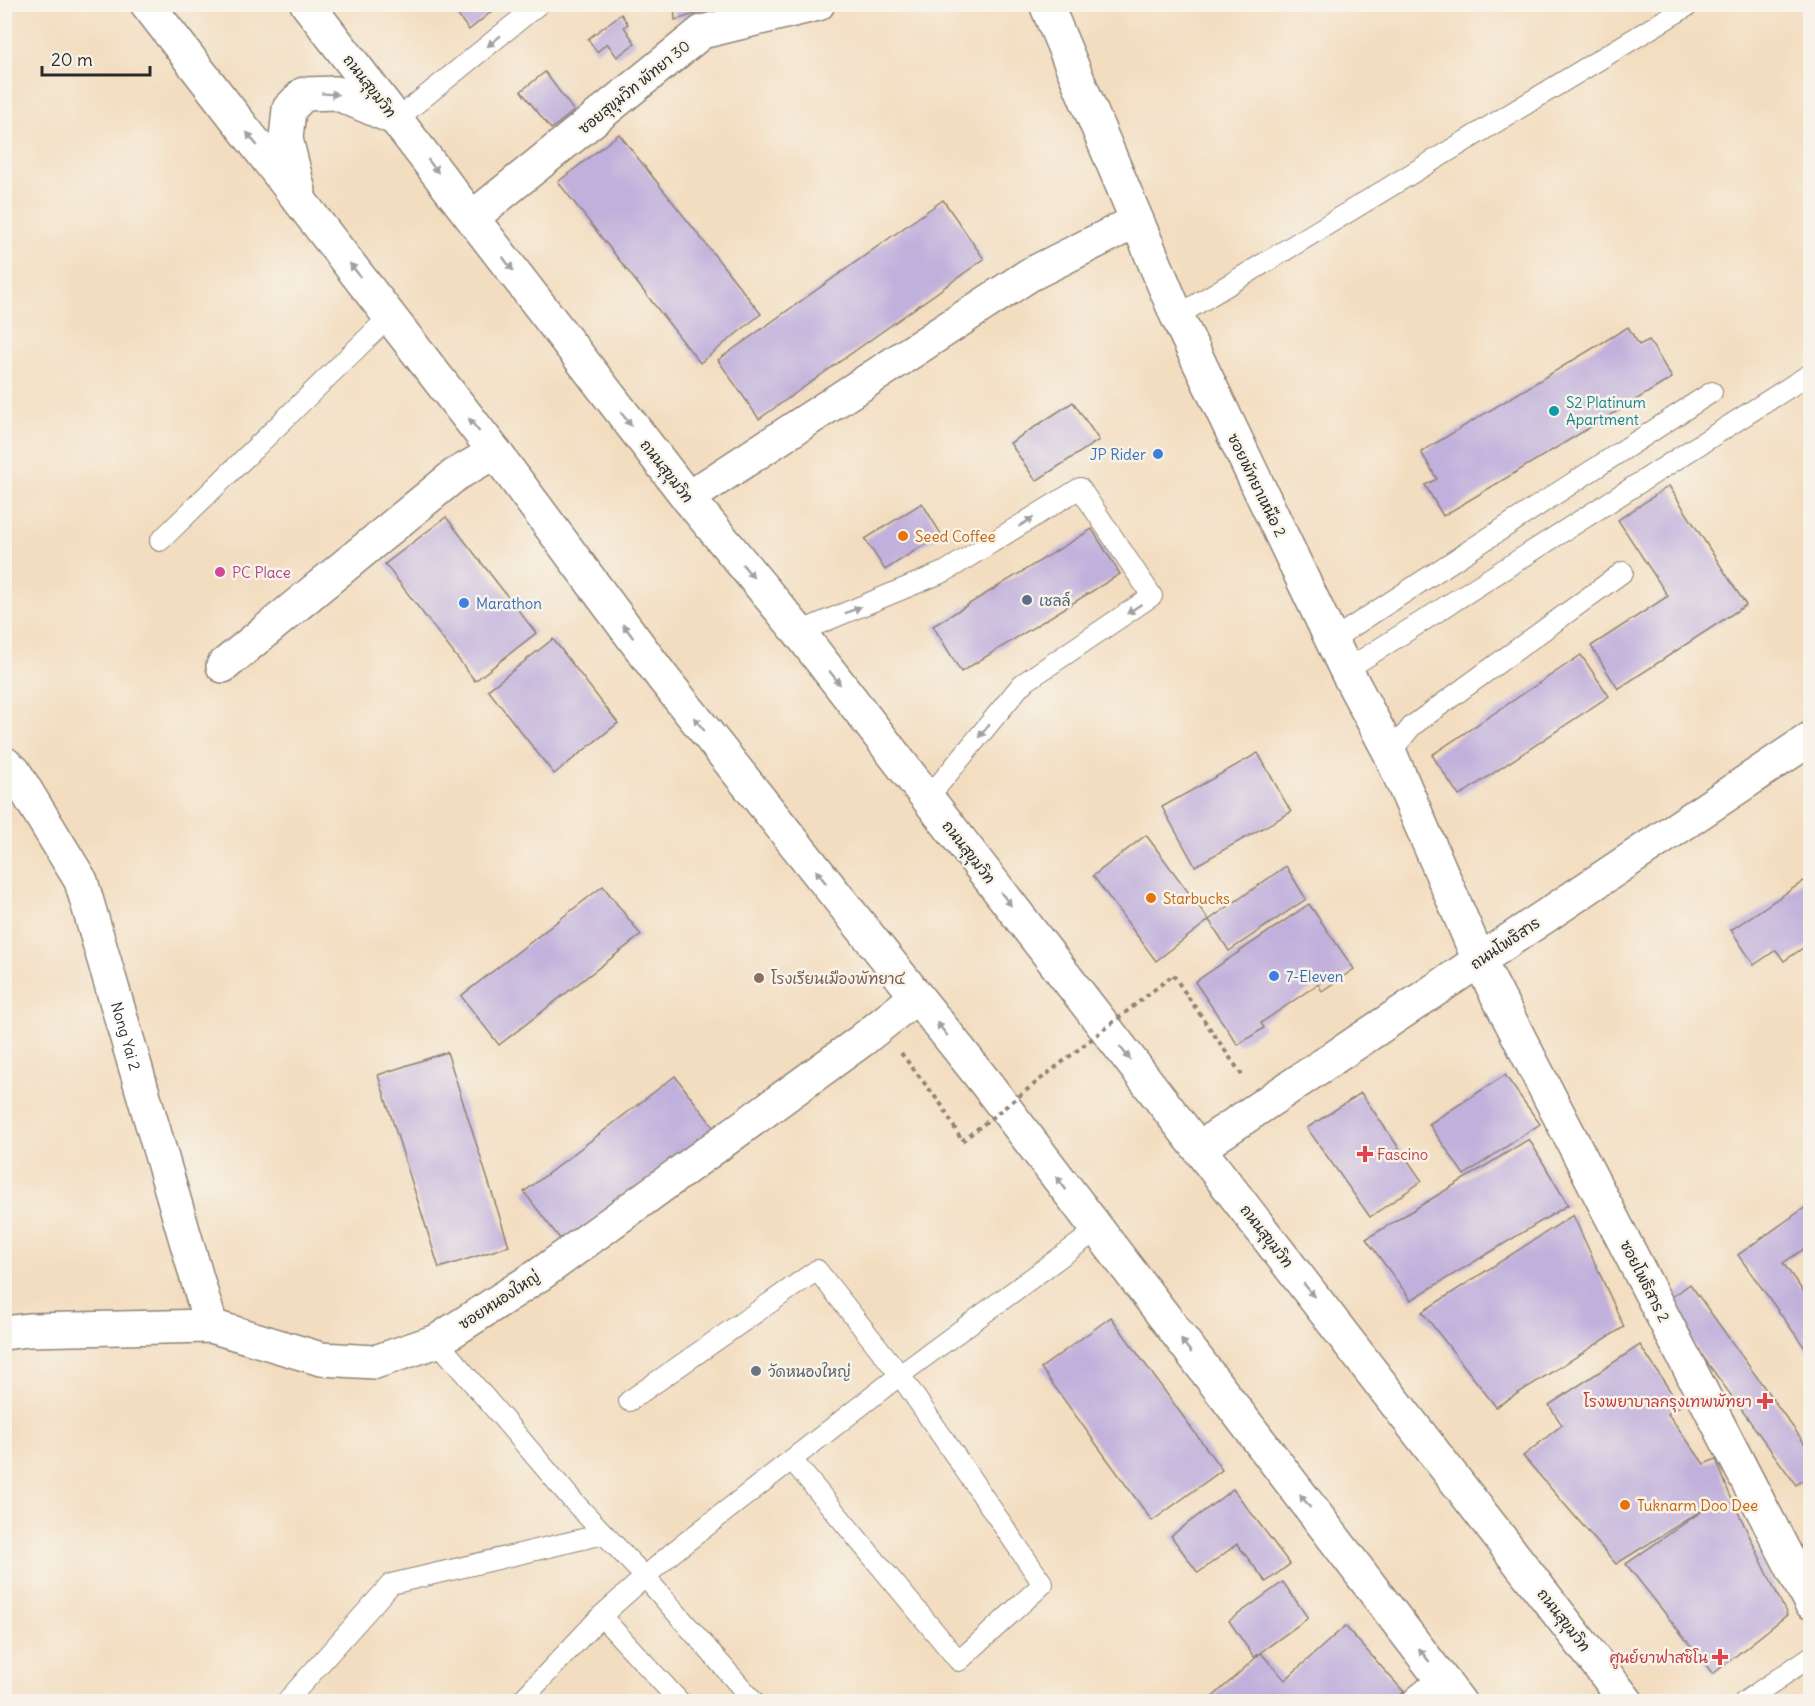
<svg xmlns="http://www.w3.org/2000/svg" width="1815" height="1706" font-family="Delius,'Playpen Sans Thai',sans-serif">
<style>
.building{fill:#c1b0dc}
.lines{fill:none;stroke-linecap:round;stroke-linejoin:round}
.service-casing{stroke:#8f8476;stroke-width:22}
.minor-casing{stroke:#8f8476;stroke-width:36}
.tertiary-casing{stroke:#8f8476;stroke-width:36}
.trunk-casing{stroke:#8f8476;stroke-width:36}
.path{stroke:#8f8476;stroke-width:4;stroke-dasharray:4.5 4.5;stroke-linecap:butt}
.service{stroke:#fff;stroke-width:20}
.minor{stroke:#fff;stroke-width:33}
.tertiary{stroke:#fff;stroke-width:33}
.trunk{stroke:#fff;stroke-width:33}
.path-bridge{stroke:#8f8476;stroke-width:4;stroke-dasharray:4.5 4.5;stroke-linecap:butt}
.oneway{fill:#a0a0a0}
.culture-dot{fill:#0f9aa8;stroke:#f7f3e8;stroke-width:2}
.shop-dot{fill:#3f7fe0;stroke:#f7f3e8;stroke-width:2}
.food-dot{fill:#e8710a;stroke:#f7f3e8;stroke-width:2}
.hotel-dot{fill:#d1479c;stroke:#f7f3e8;stroke-width:2}
.service-dot{fill:#5c6f8a;stroke:#f7f3e8;stroke-width:2}
.education-dot{fill:#8d6e63;stroke:#f7f3e8;stroke-width:2}
.health-dot{fill:#e0444e;stroke:#f7f3e8;stroke-width:2}
.worship-dot{fill:#6b7280;stroke:#f7f3e8;stroke-width:2}
.labels{text-anchor:middle;dominant-baseline:central;stroke-width:5;stroke-linejoin:round;paint-order:stroke}
.street-label{font-size:15px;fill:#2b2b2b;stroke:#f7f3e8}
.culture-label{font-size:15px;fill:#0d838f;stroke:#f7f3e8;text-anchor:start}
.shop-label{font-size:15px;fill:#366cbe;stroke:#f7f3e8;text-anchor:start}
.food-label{font-size:15px;fill:#c56008;stroke:#f7f3e8;text-anchor:start}
.hotel-label{font-size:15px;fill:#b23c85;stroke:#f7f3e8;text-anchor:start}
.service-label{font-size:15px;fill:#4e5e75;stroke:#f7f3e8;text-anchor:start}
.education-label{font-size:15px;fill:#785e54;stroke:#f7f3e8;text-anchor:start}
.health-label{font-size:15px;fill:#be3a42;stroke:#f7f3e8;text-anchor:end}
.worship-label{font-size:15px;fill:#5b616d;stroke:#f7f3e8;text-anchor:start}
</style>
<rect width="100%" height="100%" fill="#f7f3e8"/>
<filter id="ink" filterUnits="userSpaceOnUse"><feTurbulence type="fractalNoise" baseFrequency=".0167" numOctaves="2"/><feDisplacementMap in="SourceGraphic" scale="12" xChannelSelector="R" yChannelSelector="G"/><feConvolveMatrix kernelMatrix="1 2 1 2 8 2 1 2 1" color-interpolation-filters="sRGB"/></filter>
<filter id="wash" filterUnits="userSpaceOnUse"><feTurbulence type="fractalNoise" baseFrequency=".008" numOctaves="4" result="noise"/><feDisplacementMap in="SourceGraphic" scale="24" xChannelSelector="R" yChannelSelector="G"/><feGaussianBlur stdDeviation="1.35" result="paint"/><feColorMatrix in="noise" values="0 0 0 0 0 0 0 0 0 0 0 0 0 0 0 0 0 1.4 0 .05"/><feComposite in="paint" operator="in"/></filter>
<g filter="url(#wash)">
<rect width="100%" height="100%" fill="#f3ddc0"/>
<g id="blocks">
<g class="building">
<polygon points="449,4 501,4 469,30"/>
<polygon points="674,4 725,4 725,5 675,20"/>
<polygon points="621,14 628,24 624,27 635,43 617,57 607,43 597,52 588,39"/>
<polygon points="545,72 574,111 551,129 521,91"/>
<polygon points="619,134 761,314 700,363 558,182"/>
<polygon points="943,200 984,259 759,419 718,360"/>
<polygon points="1628,327 1639,345 1649,340 1672,378 1443,516 1425,485 1437,479 1421,452"/>
<polygon points="1073,402 1099,440 1036,481 1010,443"/>
<polygon points="1669,486 1746,605 1618,689 1591,646 1668,596 1618,520"/>
<polygon points="922,503 941,534 885,570 865,539"/>
<polygon points="446,517 536,633 475,681 385,564"/>
<polygon points="1092,529 1120,574 961,672 933,626"/>
<polygon points="553,639 618,723 554,774 488,690"/>
<polygon points="1581,655 1609,696 1459,796 1432,755"/>
<polygon points="1258,753 1291,812 1195,866 1162,807"/>
<polygon points="1146,835 1209,920 1156,961 1093,876"/>
<polygon points="1286,866 1306,899 1229,951 1209,920"/>
<polygon points="1810,877 1810,943 1784,961 1776,950 1754,965 1731,930"/>
<polygon points="603,886 641,935 499,1045 461,996"/>
<polygon points="1309,904 1354,969 1322,991 1318,984 1261,1023 1264,1028 1238,1045 1195,982"/>
<polygon points="447,1052 509,1246 439,1268 378,1075"/>
<polygon points="1505,1075 1540,1124 1464,1175 1429,1124"/>
<polygon points="675,1076 715,1129 564,1244 524,1192"/>
<polygon points="1361,1093 1422,1181 1370,1217 1307,1128"/>
<polygon points="1529,1139 1568,1205 1411,1300 1366,1239"/>
<polygon points="1810,1204 1810,1245 1783,1263 1810,1301 1810,1355 1738,1255"/>
<polygon points="1573,1215 1624,1327 1496,1407 1422,1312"/>
<polygon points="1690,1284 1810,1451 1810,1475 1796,1485 1664,1303"/>
<polygon points="1111,1317 1222,1470 1152,1521 1041,1368"/>
<polygon points="1640,1345 1680,1406 1668,1414 1704,1464 1716,1459 1729,1493 1787,1615 1713,1674 1626,1564 1715,1502 1616,1564 1523,1456 1562,1425 1549,1405"/>
<polygon points="1233,1489 1290,1564 1266,1582 1237,1544 1198,1573 1171,1536"/>
<polygon points="1283,1582 1308,1618 1254,1657 1229,1621"/>
<polygon points="1345,1626 1404,1692 1393,1702 1207,1702 1261,1653 1285,1680"/>
</g>
</g>
</g>
<g filter="url(#ink)">
<use href="#blocks" fill-opacity="0" stroke="#8f8476" stroke-width="1.5"/>
<g class="lines">
<g class="service-casing">
<g id="service">
<polyline points="396,120 539,4"/>
<polyline points="1177,316 1691,4"/>
<polyline points="160,541 390,316"/>
<polyline points="799,632 946,571 1080,488 1152,596 1022,684 928,798"/>
<polyline points="1332,640 1712,392"/>
<polyline points="1346,670 1810,374"/>
<polyline points="1390,753 1412,726 1623,572"/>
<polyline points="437,1341 574,1502 645,1577 754,1702"/>
<polyline points="629,1401 817,1270 900,1375 1043,1584 959,1661 792,1460"/>
<polyline points="286,1702 391,1584 604,1534"/>
<polyline points="520,1702 601,1616"/>
<polyline points="680,1702 601,1616 672,1553 900,1375 1097,1230"/>
<polyline points="1744,1702 1810,1657"/>
</g>
</g>
<g class="minor-casing">
<g id="minor">
<polyline points="1046,4 1177,316 1346,670 1390,753 1479,960 1810,1602"/>
<polyline points="473,217 702,32 818,4"/>
<polyline points="688,498 1029,275 1137,221"/>
<polyline points="223,666 455,475 495,452"/>
<path id="s1" d="M4,763L14,771L81,881L211,1326"/>
<polyline points="4,1333 28,1330 211,1326 321,1359 375,1362 437,1341 542,1273 861,1041 916,997"/>
<polyline points="1419,1702 1444,1682"/>
</g>
</g>
<g class="tertiary-casing">
<polyline id="tertiary" points="1199,1148 1810,739"/>
</g>
<g class="trunk-casing">
<g id="trunk">
<polyline points="147,4 495,452 663,678 985,1082 1459,1702"/>
<polyline points="307,4 688,498 799,632 1627,1702"/>
<polyline points="299,191 286,139 289,109 304,94 336,93 394,118"/>
</g>
</g>
<g class="path">
<polyline points="1173,975 1244,1078"/>
<polyline points="901,1053 943,1107 962,1141"/>
</g>
<use href="#service" class="service"/>
<use href="#minor" class="minor"/>
<use href="#tertiary" class="tertiary"/>
<use href="#trunk" class="trunk"/>
<polyline class="path-bridge" points="962,1141 1173,975"/>
</g>
<defs><path id="oneway-solid" d="M-6-.8H1V-3.2L6.5 0L1 3.2V.8H-6Z" transform="scale(1.5)"/></defs>
<g class="oneway">
<use href="#oneway-solid" transform="translate(494 41) rotate(141)"/>
<use href="#oneway-solid" transform="translate(330 94) rotate(4)"/>
<use href="#oneway-solid" transform="translate(252 139) rotate(-128)"/>
<use href="#oneway-solid" transform="translate(433 166) rotate(52)"/>
<use href="#oneway-solid" transform="translate(508 264) rotate(53)"/>
<use href="#oneway-solid" transform="translate(355 270) rotate(-128)"/>
<use href="#oneway-solid" transform="translate(626 419) rotate(52)"/>
<use href="#oneway-solid" transform="translate(474 425) rotate(-128)"/>
<use href="#oneway-solid" transform="translate(1026 522) rotate(-32)"/>
<use href="#oneway-solid" transform="translate(748 571) rotate(50)"/>
<use href="#oneway-solid" transform="translate(1134 609) rotate(146)"/>
<use href="#oneway-solid" transform="translate(853 610) rotate(-22)"/>
<use href="#oneway-solid" transform="translate(628 631) rotate(-127)"/>
<use href="#oneway-solid" transform="translate(835 678) rotate(52)"/>
<use href="#oneway-solid" transform="translate(699 724) rotate(-128)"/>
<use href="#oneway-solid" transform="translate(984 731) rotate(130)"/>
<use href="#oneway-solid" transform="translate(821 877) rotate(-128)"/>
<use href="#oneway-solid" transform="translate(1006 899) rotate(52)"/>
<use href="#oneway-solid" transform="translate(942 1029) rotate(-129)"/>
<use href="#oneway-solid" transform="translate(1125 1053) rotate(52)"/>
<use href="#oneway-solid" transform="translate(1061 1183) rotate(-127)"/>
<use href="#oneway-solid" transform="translate(1309 1290) rotate(52)"/>
<use href="#oneway-solid" transform="translate(1186 1346) rotate(-128)"/>
<use href="#oneway-solid" transform="translate(1305 1501) rotate(-128)"/>
<use href="#oneway-solid" transform="translate(1424 1655) rotate(-128)"/>
</g>
</g>
<circle class="culture-dot" cx="1554" cy="411" r="6"/>
<g class="shop-dot">
<circle cx="1158" cy="454" r="6"/>
<circle cx="464" cy="603" r="6"/>
<circle cx="1274" cy="976" r="6"/>
</g>
<g class="food-dot">
<circle cx="903" cy="536" r="6"/>
<circle cx="1151" cy="898" r="6"/>
<circle cx="1625" cy="1505" r="6"/>
</g>
<circle class="hotel-dot" cx="220" cy="572" r="6"/>
<circle class="service-dot" cx="1027" cy="600" r="6"/>
<circle class="education-dot" cx="759" cy="978" r="6"/>
<g class="health-dot">
<path d="M1362 1145h6v6h6v6h-6v6h-6v-6h-6v-6h6z"/>
<path d="M1762 1392h6v6h6v6h-6v6h-6v-6h-6v-6h6z"/>
<path d="M1717 1648h6v6h6v6h-6v6h-6v-6h-6v-6h6z"/>
</g>
<circle class="worship-dot" cx="756" cy="1371" r="6"/>
<g class="labels">
<g class="street-label">
<text transform="translate(370 86) rotate(52)">ถนนสุขุมวิท</text>
<text transform="translate(634 87) rotate(-39)">ซอยสุขุมวิท พัทยา 30</text>
<text transform="translate(667 471) rotate(52)">ถนนสุขุมวิท</text>
<text transform="translate(1257 485) rotate(64)">ซอยพัทยาเหนือ 2</text>
<text transform="translate(969 852) rotate(52)">ถนนสุขุมวิท</text>
<text transform="translate(1505 943) rotate(-34)">ถนนโพธิสาร</text>
<text stroke="none"><textPath href="#s1" startOffset="303">Nong Yai 2</textPath></text>
<text transform="translate(1267 1236) rotate(52)">ถนนสุขุมวิท</text>
<text transform="translate(1645 1281) rotate(63)">ซอยโพธิสาร 2</text>
<text transform="translate(499 1300) rotate(-33)">ซอยหนองใหญ่</text>
<text transform="translate(1564 1620) rotate(52)">ถนนสุขุมวิท</text>
</g>
<g class="culture-label">
<text x="1566" y="402">S2 Platinum<tspan x="1566" dy="17">Apartment</tspan></text>
</g>
<g class="shop-label">
<text x="1146" y="454" text-anchor="end">JP Rider</text>
<text x="476" y="603">Marathon</text>
<text x="1286" y="976">7-Eleven</text>
</g>
<g class="food-label">
<text x="915" y="536">Seed Coffee</text>
<text x="1163" y="898">Starbucks</text>
<text x="1637" y="1505">Tuknarm Doo Dee</text>
</g>
<g class="hotel-label">
<text x="232" y="572">PC Place</text>
</g>
<g class="service-label">
<text x="1039" y="600">เชลล์</text>
</g>
<g class="education-label">
<text x="771" y="978">โรงเรียนเมืองพัทยา๔</text>
</g>
<g class="health-label">
<text x="1377" y="1154" text-anchor="start">Fascino</text>
<text x="1752" y="1401">โรงพยาบาลกรุงเทพพัทยา</text>
<text x="1708" y="1657">ศูนย์ยาฟาสซิโน</text>
</g>
<g class="worship-label">
<text x="768" y="1371">วัดหนองใหญ่</text>
</g>
</g>
<rect width="1815" height="1706" fill="none" stroke="#f7f3e8" stroke-width="24"/>
<path d="M42 66v9h108v-9" fill="none" stroke="#2b2b2b" stroke-width="3"/>
<text x="51" y="66" font-size="18" fill="#2b2b2b" stroke="#f7f3e8" stroke-width="4.5" paint-order="stroke">20 m</text>
</svg>
